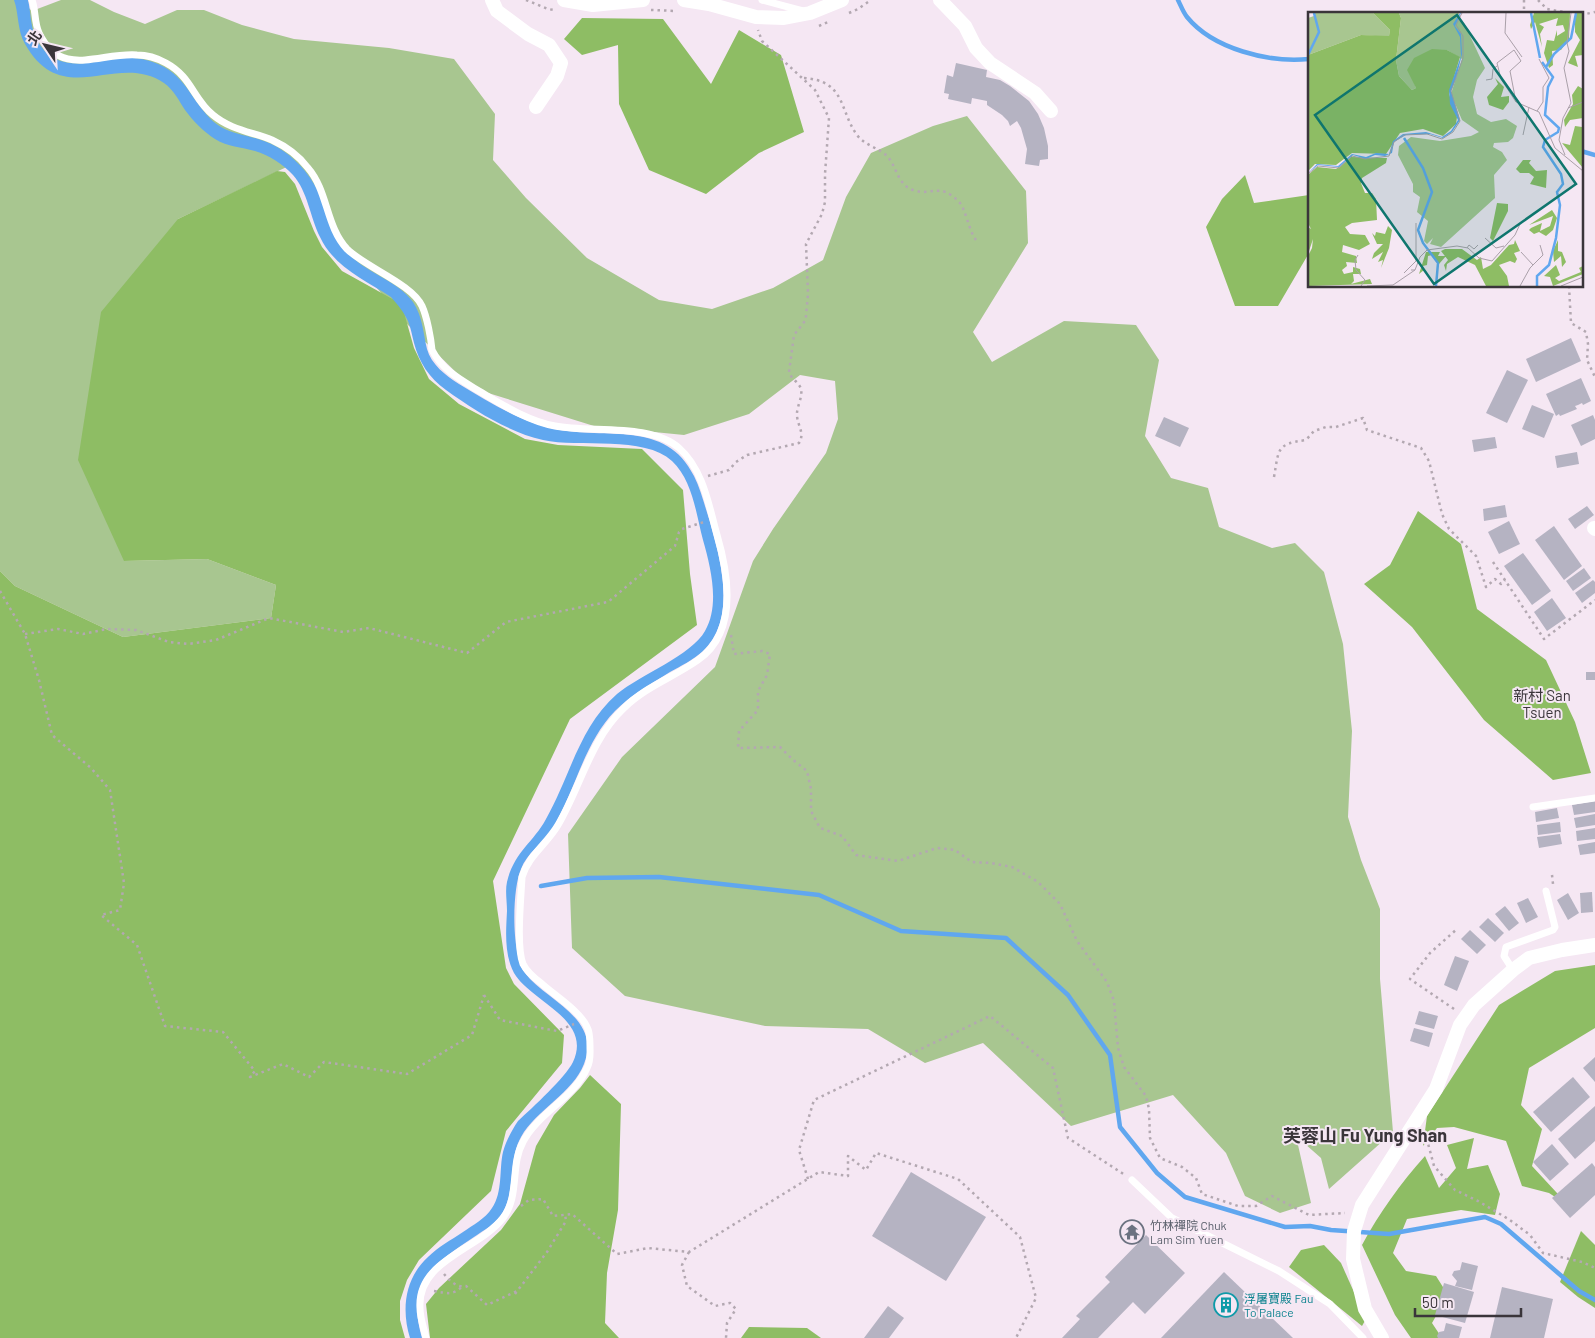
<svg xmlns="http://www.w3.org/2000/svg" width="1595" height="1338" font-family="Barlow,'Noto Sans TC',sans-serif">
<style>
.green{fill:#a8c690}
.forest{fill:#8ebd64}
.water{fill:#60a7ef}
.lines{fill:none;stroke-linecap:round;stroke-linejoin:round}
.stream{stroke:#60a7ef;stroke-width:4.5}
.building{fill:#b5b3c2}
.path{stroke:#b3a8b1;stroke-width:2.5;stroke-dasharray:2.5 4;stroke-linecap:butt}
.service{stroke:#fff;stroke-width:7}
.minor{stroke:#fff;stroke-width:14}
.labels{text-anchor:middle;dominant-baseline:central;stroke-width:4;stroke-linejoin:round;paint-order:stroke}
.worship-label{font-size:12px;fill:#5b616d;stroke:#f5e7f3;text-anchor:start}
.culture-label{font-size:12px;fill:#0d838f;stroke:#f5e7f3;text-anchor:start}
.quarter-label{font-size:15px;fill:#3a353a;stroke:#f5e7f3}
.district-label{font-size:18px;font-weight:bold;fill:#3a353a;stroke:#f5e7f3}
.inset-river{fill:none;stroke:#60a7ef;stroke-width:2.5}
.inset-road{fill:none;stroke:#aaa0a9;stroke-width:1}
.view{fill:#0f766e;fill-opacity:0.15;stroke:#0f766e;stroke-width:2.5}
.inset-edge{fill:none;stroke:#3a353a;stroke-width:2.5}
</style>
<rect width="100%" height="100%" fill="#f5e7f3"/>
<polygon class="green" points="0,0 20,0 32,11 61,0 90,0 114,12 145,24 177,10 204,10 242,25 294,39 389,48 454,59 495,114 493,160 526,198 587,258 659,300 712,309 773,288 823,260 846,197 871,153 933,126 967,116 1026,191 1028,243 973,332 992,362 1064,321 1136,325 1159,360 1145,436 1171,478 1208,488 1219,527 1272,548 1295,543 1324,572 1343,644 1352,731 1348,817 1361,860 1380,909 1380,979 1393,1132 1329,1189 1321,1158 1296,1136 1311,1203 1280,1213 1245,1196 1226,1153 1173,1095 1071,1126 983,1043 925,1063 868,1029 765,1026 625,996 572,948 568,834 622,757 715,667 753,561 773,529 826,453 838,419 835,381 800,375 749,414 684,435 594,426 472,388 408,325 335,238 295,163 178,219 124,561 207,559 276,585 271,618 123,637 15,586 0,571"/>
<g class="forest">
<polygon points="582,18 663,19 711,84 739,30 781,55 804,132 759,153 706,194 649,170 619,104 618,45 582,55 564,39"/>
<polygon points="277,171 285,172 295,184 314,231 322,247 342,271 396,301 403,309 414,348 429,379 459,404 525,439 558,445 642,449 683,490 690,574 697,625 570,719 493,881 506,968 514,984 564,1035 562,1063 506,1131 491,1191 419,1260 407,1280 400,1301 400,1320 405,1338 0,1338 0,571 15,586 123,637 271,618 276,585 207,559 124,561 78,460 101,312 178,219"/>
<polygon points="1245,175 1254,203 1309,195 1309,253 1278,306 1235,306 1206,227 1222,199"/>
<polygon points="1418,511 1461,544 1477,609 1546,660 1575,722 1591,773 1553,780 1484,720 1412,627 1364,584 1390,565"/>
<polygon points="1595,965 1595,1028 1529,1068 1521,1105 1542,1129 1532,1166 1569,1206 1549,1193 1522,1186 1506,1141 1454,1127 1437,1128 1423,1146 1427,1116 1499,1005 1555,971"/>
<polygon points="590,1075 621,1104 618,1210 607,1273 605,1323 619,1338 430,1338 426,1304 439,1288 501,1230 520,1204 536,1146 554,1115 580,1088"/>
<path d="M1474,1138L1467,1169L1488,1165L1500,1194L1495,1215L1461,1210L1407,1219L1393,1253L1406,1271L1436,1276L1448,1295L1432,1323L1442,1338H1411L1395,1315L1362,1245C1380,1212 1400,1184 1425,1156L1439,1188L1456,1168L1447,1145Z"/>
<polygon points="1581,1231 1595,1245 1595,1308 1578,1297 1560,1282"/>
<polygon points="1324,1245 1341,1263 1366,1319 1362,1326 1289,1267 1301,1250"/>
<polygon points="749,1327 807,1328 821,1338 741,1338"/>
</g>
<path class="water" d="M14,0H28C31,12 30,26 36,38C55,76 91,61 123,58C139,57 155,61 169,70C191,85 198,113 221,127C233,134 245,135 258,139C276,144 293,156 305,171C319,188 327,211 336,231C340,240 343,250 351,256C369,274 398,281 413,302C423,317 423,333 427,349C431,364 446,376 459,384C489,402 520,422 555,429C606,440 666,419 694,476C701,490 705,507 710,522C721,561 737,619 703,651C693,660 681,666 670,672C651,684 631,695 615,711C583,744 575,793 551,831C542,844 527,853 521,869C512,889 511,955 525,973C546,1001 602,1018 584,1064C573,1093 536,1110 521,1137C508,1160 516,1189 503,1212C496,1224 484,1230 474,1237C430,1267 406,1280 422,1338H410C401,1309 405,1278 428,1257C438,1247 451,1240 463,1232C473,1225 485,1219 492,1208C503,1192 499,1169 503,1152C506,1141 512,1130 518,1121C533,1107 565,1078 573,1062C593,1019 531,1002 514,973C504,954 506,931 507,911C507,901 505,891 507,882C514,852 533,843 546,819C570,777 579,727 617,694C640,675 692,655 705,631C720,605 711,568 703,540C696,514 693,481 672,461C644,435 579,448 543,440C508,432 474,410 446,390C429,378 419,362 414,343C412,336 411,328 408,321C404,312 397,304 391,297C365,280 334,267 320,237C310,217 308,192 293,175C283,164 269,155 255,151C241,147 228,147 215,139C204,132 193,121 185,110C179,101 174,90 164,83C117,51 63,111 25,44C17,30 19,14 14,0Z"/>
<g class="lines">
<g class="stream">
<path d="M1178,0C1181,6 1183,12 1187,17C1213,49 1269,63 1309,59"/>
<polyline points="1581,151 1595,155"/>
<polyline points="541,886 587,878 659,877 819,895 901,931 1006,938 1068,995 1110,1055 1120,1127 1157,1173 1185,1197 1285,1227 1310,1226 1331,1230 1389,1234 1485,1217 1501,1224 1579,1291 1595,1300"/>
</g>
</g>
<g class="building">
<polygon points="956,63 987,70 986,77 1000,80 1010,86 1029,101 1038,114 1044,128 1048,146 1048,159 1040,160 1039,166 1025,164 1027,149 1021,128 1017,121 1010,126 1008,121 1002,115 987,105 987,101 972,98 971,104 948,99 949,94 944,93 947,75 953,77"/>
<polygon points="1571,338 1581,361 1536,382 1526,359"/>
<polygon points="1507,370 1528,380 1507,423 1486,413"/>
<polygon points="1581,378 1591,401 1583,405 1582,403 1578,405 1575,406 1577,409 1560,416 1559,414 1556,416 1546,394"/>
<polygon points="1532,405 1554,414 1544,438 1522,429"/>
<polygon points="1593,415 1595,420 1595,439 1581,446 1571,425"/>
<polygon points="1164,417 1189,428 1180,447 1155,436"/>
<polygon points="1495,437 1497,448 1474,452 1472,440"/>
<polygon points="1577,452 1579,464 1557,468 1555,456"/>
<polygon points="1505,505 1507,517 1484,521 1483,509"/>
<polygon points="1587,506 1594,515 1575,529 1568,519"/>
<polygon points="1509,521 1520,544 1499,554 1488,532"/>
<polygon points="1554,526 1582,566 1564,580 1535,540"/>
<polygon points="1523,553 1551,591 1532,605 1504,566"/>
<polygon points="1584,568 1591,578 1573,591 1566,581"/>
<polygon points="1593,580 1595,582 1595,593 1582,603 1575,593"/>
<polygon points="1552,598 1566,618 1547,631 1534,612"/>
<rect x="1586" y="672" width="9" height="8"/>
<polygon points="1595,801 1595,812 1574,815 1572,805"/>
<polygon points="1557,808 1559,818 1536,822 1535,812"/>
<polygon points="1595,814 1595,825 1576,828 1574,818"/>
<polygon points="1560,822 1561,832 1538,835 1537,825"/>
<polygon points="1595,828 1595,839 1577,841 1576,831"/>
<polygon points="1560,834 1562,844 1539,848 1537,837"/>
<polygon points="1595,842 1595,853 1580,855 1578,845"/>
<polygon points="1592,892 1593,912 1581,913 1580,893"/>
<polygon points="1568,893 1579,913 1568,920 1557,900"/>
<polygon points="1528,898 1538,917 1526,923 1517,903"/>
<polygon points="1505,906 1519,923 1509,931 1495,914"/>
<polygon points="1488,918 1504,933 1495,942 1479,927"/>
<polygon points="1470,930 1486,945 1477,954 1461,939"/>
<polygon points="1455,956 1469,961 1457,991 1444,985"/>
<polygon points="1419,1011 1438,1016 1434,1029 1415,1024"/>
<polygon points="1414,1028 1433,1033 1429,1047 1410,1041"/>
<polygon points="1595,1057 1595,1082 1583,1068"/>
<polygon points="1573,1077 1590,1097 1551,1132 1533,1112"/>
<polygon points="1595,1106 1595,1141 1575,1159 1558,1139"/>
<polygon points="1552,1144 1569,1164 1550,1181 1533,1162"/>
<polygon points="1592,1163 1595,1167 1595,1195 1570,1218 1552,1198"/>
<polygon points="911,1172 986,1217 946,1281 872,1236"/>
<polygon points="1146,1235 1185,1273 1145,1314 1133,1302 1098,1338 1062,1338 1080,1319 1076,1316 1110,1282 1105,1277"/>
<polygon points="1462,1262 1478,1266 1472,1290 1455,1286 1457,1281 1452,1275 1454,1271 1460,1270"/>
<polygon points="1224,1272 1293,1338 1161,1338"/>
<polygon points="1444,1283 1474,1292 1465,1323 1435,1315"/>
<polygon points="1502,1287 1553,1299 1544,1338 1490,1338"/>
<polygon points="888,1306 904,1318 889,1338 864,1338"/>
<polygon points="1446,1323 1462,1327 1459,1338 1438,1338 1437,1336 1439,1332 1444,1331"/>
</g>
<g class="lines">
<g class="path">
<polyline points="526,0 548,9 554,10"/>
<polyline points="1524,0 1524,14"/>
<polyline points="1538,0 1547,9 1575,14"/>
<polyline points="651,10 676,11"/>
<polyline points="849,13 858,9 871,0"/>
<polyline points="1581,15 1595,12"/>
<polyline points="819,26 830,21"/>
<path d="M804,78C846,81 839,110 857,135C865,146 880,148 888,157C897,168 898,185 913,190C932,197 939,181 959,202C966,209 968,229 976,240"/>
<polyline points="1569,286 1571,323 1586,332 1588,344 1587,360 1595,377"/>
<path d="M708,476L729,470L736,462L747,455L799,443C805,433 798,427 797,416C796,408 803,397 801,389C799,382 791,379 789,372L794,335L805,321L806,316L808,294L806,244L822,214L825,202V174L829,118L815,90L762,41L758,30"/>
<path d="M1274,477C1279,449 1276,444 1306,440L1314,431L1326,427H1336L1363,418L1367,430L1421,448L1429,461L1442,514L1449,529L1476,556L1486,587L1495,579L1501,584L1505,580"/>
<polyline points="1493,562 1544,639 1595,600"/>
<polyline points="0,591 25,634 39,680 52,735 91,768 110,790 124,883 120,910 101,915 137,945 165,1026 223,1032 255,1071 250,1077 283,1064 309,1077 324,1062 407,1074 472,1035 484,995"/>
<polyline points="25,634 58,629 83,634 107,629 136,630 169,642 188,644 216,640 269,618 343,632 369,628 467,653 506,622 608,602 675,546 679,532 682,529 704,522"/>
<polyline points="731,635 734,654 762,651 770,654 767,675 758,691 758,710 739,731 738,748 780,747 792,759 807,771 811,789 811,811 820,828 842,836 856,855 898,861 937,848 955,850 972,862 991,863 1012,867 1038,882 1060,904 1077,941 1107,982 1114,1001 1118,1048 1124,1067 1146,1096 1149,1109 1150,1138 1160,1158 1182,1167 1196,1178 1202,1194 1238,1206 1256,1206 1272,1196 1309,1215 1345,1213"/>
<polyline points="1552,875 1553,884"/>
<polyline points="484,995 500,1020 557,1031 574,1024"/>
<polyline points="1454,1009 1410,979 1430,953 1457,929"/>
<polyline points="1425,1132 1434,1166 1455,1190 1478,1201 1510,1220 1530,1235 1543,1253 1582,1262 1595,1268"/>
<polyline points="808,1179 799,1150 814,1100 990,1016 1053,1068 1068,1138 1125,1175"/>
<polyline points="521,1206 529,1200 543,1199 553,1216 572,1214 617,1254 648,1248 689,1252 819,1172 848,1176 848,1156 866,1170 876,1153 958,1179 1020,1237 1036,1298 1016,1338"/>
<polyline points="689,1252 682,1265 687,1286 715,1306 730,1303 736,1309 727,1323 726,1338"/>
<path d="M444,1274C450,1281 457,1288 466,1286L487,1305L517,1291"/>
<path d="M434,1291C447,1293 451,1296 462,1287"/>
<polyline points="515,1294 547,1252 566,1221 565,1214"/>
</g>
<g class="service">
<path d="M32,0C36,11 34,22 39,33C61,79 100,52 137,55C146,55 157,58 166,63C192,77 193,99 213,115C231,130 252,132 272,140C285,146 299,156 308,168C328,191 326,227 347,249C365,267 412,284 422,306C427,317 431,338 432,350C442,370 461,380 479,391C503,405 528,421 555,426C591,433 651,423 679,448C703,469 709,506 717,535C729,576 738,632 698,660C674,677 645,687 624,708C590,740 581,786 558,825C547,844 528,856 522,877C521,898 516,946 523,964C527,972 533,977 541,983C554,995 580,1011 587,1027C590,1032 590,1040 590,1046C590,1054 591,1061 587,1068C574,1098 538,1113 523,1142C510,1165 520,1196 503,1218C478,1250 417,1260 420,1308C420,1318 424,1329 426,1338"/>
<polyline points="762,0 803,11"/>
<polyline points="1533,807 1595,798"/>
<polyline points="1513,970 1504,956 1506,947 1553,930 1555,927 1546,891"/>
<polyline points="1132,1180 1172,1218 1279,1271 1330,1304 1363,1338"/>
</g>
<g class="minor">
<polyline points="492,0 497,11 528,34 549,45 561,63 557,76 536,107"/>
<polyline points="564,0 593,5 643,0"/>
<polyline points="684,0 709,4 756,17 784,18 810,13 842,0"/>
<polyline points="940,0 965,26 976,48 990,63 1035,93 1051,111"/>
<polyline points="1594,528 1595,529"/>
<polyline points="1382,1338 1365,1309 1353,1259 1354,1231 1362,1205 1436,1089 1460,1025 1474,1005 1513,970 1529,958 1562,950 1595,945"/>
</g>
</g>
<defs>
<g id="temple-ring" transform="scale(1.25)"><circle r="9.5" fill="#f5e7f3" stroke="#6b7280" stroke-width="1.5"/><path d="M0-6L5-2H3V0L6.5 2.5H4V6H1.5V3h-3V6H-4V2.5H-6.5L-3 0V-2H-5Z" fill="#6b7280"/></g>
<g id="building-ring" transform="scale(1.25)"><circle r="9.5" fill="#f5e7f3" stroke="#0f9aa8" stroke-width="1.5"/><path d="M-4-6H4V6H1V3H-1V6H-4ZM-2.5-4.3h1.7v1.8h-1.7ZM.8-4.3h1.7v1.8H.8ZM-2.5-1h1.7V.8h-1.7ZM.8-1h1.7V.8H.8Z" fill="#0f9aa8"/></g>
</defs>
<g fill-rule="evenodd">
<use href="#temple-ring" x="1132" y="1232"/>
<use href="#building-ring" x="1226" y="1305"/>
</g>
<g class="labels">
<g class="worship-label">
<text x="1150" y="1225">竹林禪院 Chuk<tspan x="1150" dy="14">Lam Sim Yuen</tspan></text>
</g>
<g class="culture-label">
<text x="1244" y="1298">浮屠寶殿 Fau<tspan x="1244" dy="14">To Palace</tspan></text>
</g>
<g class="quarter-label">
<text x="1542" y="695">新村 San<tspan x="1542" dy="17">Tsuen</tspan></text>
</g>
<g class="district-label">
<text x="1365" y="1135">芙蓉山 Fu Yung Shan</text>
</g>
</g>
<g transform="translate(1308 12)">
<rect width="275" height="275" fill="#f5e7f3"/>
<path d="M5,1H65L82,18L81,25L53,23L0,43V6L6,4ZM91,1H151L150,8L156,11L177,56L169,68L165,85L169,102L183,110L198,107L209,114L205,126L200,130L186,131L185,135L194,140L199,148L186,163L187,186L133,235L122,232L125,226L119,232L116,229L120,209L109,200L112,185L105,180V172L90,143L91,134L103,125L132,129L163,124L171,120L154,108L143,82L154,47L139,38L105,67L108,76L104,78L91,64L88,48L93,6Z" fill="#a8c690"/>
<path d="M65,1H91L93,6L88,48L91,64L104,78L108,76L99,58L106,46L124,37L139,38L152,45L141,82L149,105L148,112L135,124L115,117L92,121L78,142L44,141L28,153L7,152L0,159V43L53,23L81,24L82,18ZM226,1H262L261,27L253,38L244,39L245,53L241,56L236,41L239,28L246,29L249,18V24L257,19L255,13L248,14L250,6L231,12L236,15L232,22L234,35L227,10L223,17L222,13ZM267,1H275V43L267,44L270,55L260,51L272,28L267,20ZM187,66L196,75L193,85L201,84V90L195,98L181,93L179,85L190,72ZM270,74L275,77V106L262,108L257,115L256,108L265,92L264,83ZM267,114L274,115L275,156L254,131L262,133ZM43,145L79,146L78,151L54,166L53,171L57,181H64L68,187L69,208L44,211L37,215L42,222L57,223L62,232L51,238L35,233L34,240L48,244L49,251L38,250L39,254L34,258L36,262L45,260V255L52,257L53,262H45L46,269L43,272L62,267L64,272L1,274L0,244L4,236L5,227L0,242V215L3,217L0,211V163L9,155L28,157ZM215,148H223L221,151L228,159L239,158L238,176L222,172L226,165L221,161H212L208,157ZM189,191L200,192V199L185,229L182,226ZM244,198L249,206L245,218L238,224L231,220L226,222L221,218L223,216L234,211L232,219L242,214L245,204L221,213ZM80,214L84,218L81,236L73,256L75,248L70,250L75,240L64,247L66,241L75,232H69L64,221L67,224L68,220L77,222ZM207,228L212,239L206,241L209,247L207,251L202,249L191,253L199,264L201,274H178L167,253L150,245L139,252L138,259L136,253L140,248L133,239L137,237H154L169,248L173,245L175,257L183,253L201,233L206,232ZM250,228V239L254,240L258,250L254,255L253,244L246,250L245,239ZM118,240H132L130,244H138L131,252L124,243L120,244L119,253L115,254L116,258L111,262ZM248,253L252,263L247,266L251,269L273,260L271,256L275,254V262L245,274L242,265L236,264Z" fill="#8ebd64"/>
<path d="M152,1H153L147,14L153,22L154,42L148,67L143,79L152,108L144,120L135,126L122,122L98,123L86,130L84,141L77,144L67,143L58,147L45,143L31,155L10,153L0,161L9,152L30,154L44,142L58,145L68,141L81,142L85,129L95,122L118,120L134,125L143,119L150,108L142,92L141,78L153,44L152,25L145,12Z" fill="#60a7ef"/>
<path class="inset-river" d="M223,1L232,46M0,43L11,20L6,1M238,55L246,42L263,26L268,1M96,126L115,156L124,180L110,218L115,231L130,251L128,274M229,274V264L241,253L248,226L252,193L249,180L255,172L253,162L235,135L237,128L250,120L251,116L237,103L240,75L245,65L234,50"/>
<path class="inset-road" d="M198,1L197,21L214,45M178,68L184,67L185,57L189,54M208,90L202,59L213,49L206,38L189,51L193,67L208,90L231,100L247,136L275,159M260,96L275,90M229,99L235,90V75L241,66L231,47M215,123L221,95M257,143L251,128L255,106L263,91L256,56L261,39L259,31L263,1M0,162L10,154L31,156L44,144L57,147L81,144L86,130L96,123L119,122L134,127L145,120L152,109L143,79L155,46V24L148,13L154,1M177,226L188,236L196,234M159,236L161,233L166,237L170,233M213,240L225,253M50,243L47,248L48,258L57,268L53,274M107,258L112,245L119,238L149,234L160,236L171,246L184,249L207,223L212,212M96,261L108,249V211M59,274L85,273L107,258H103M212,274L222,256L235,243L232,233M253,274L275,265"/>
<path class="view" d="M149,3L268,172L126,272L7,103Z"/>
<rect width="275" height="275" class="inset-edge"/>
</g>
<g transform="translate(45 45) rotate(305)" stroke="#f5e7f3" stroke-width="4" paint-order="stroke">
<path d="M0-4L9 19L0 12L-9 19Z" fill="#3a353a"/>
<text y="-8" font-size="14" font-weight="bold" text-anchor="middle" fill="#3a353a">北</text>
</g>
<path d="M1415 1308v8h106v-8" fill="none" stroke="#3a353a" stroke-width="2.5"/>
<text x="1422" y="1308" font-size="15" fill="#3a353a" stroke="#f5e7f3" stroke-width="4" paint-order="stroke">50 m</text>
</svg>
